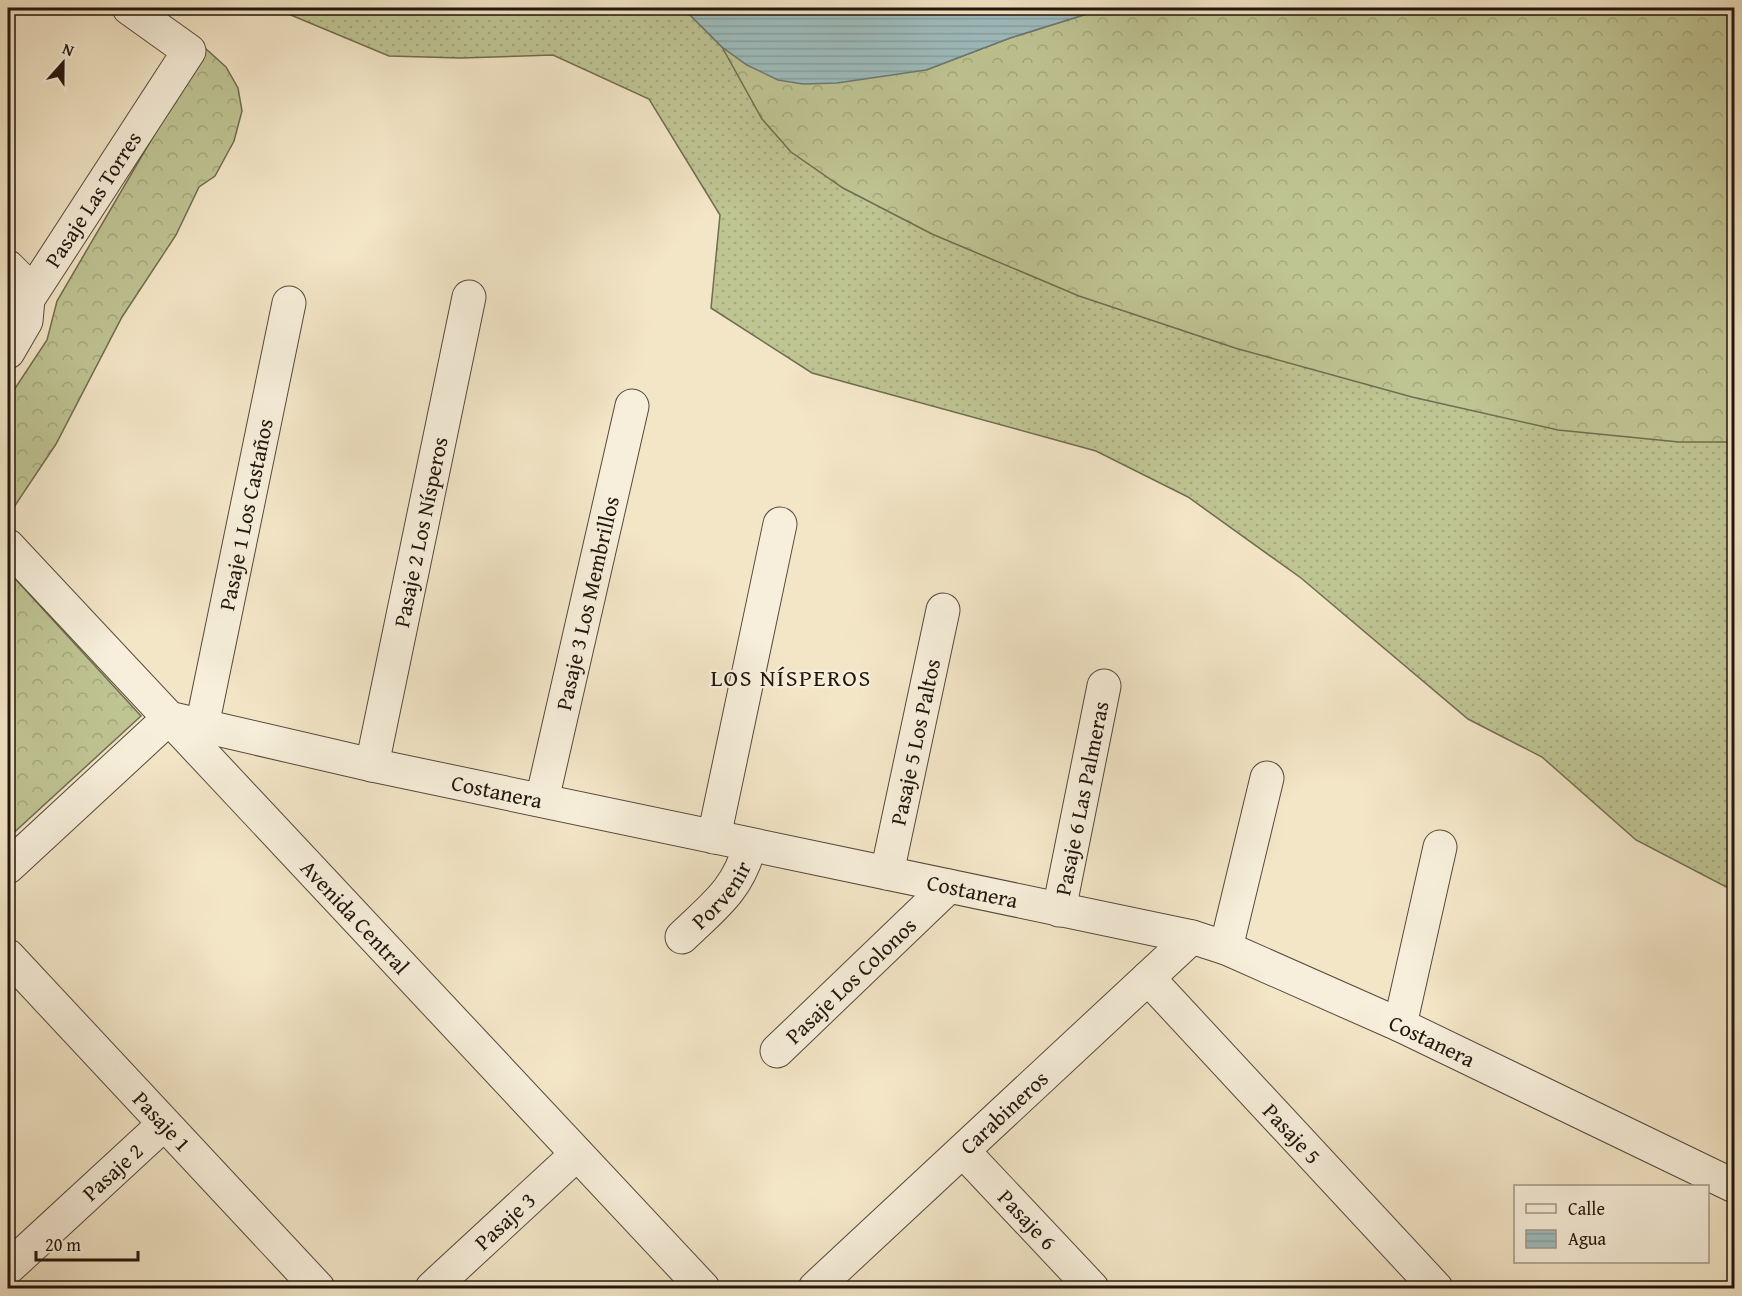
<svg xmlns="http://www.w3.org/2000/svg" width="1742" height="1296" font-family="'Gentium Book Plus',serif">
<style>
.grass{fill:url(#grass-dots);stroke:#706d50;stroke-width:1.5}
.forest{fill:url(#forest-crowns);stroke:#706d50;stroke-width:1.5}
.water{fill:url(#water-rules);stroke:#6c7a77;stroke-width:1.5}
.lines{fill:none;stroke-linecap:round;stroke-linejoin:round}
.minor-casing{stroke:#564a3c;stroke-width:35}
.minor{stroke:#f7efdb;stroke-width:33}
.labels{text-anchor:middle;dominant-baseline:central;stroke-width:4.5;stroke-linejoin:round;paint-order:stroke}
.street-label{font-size:22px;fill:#22160d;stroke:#f7efdb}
.neighbourhood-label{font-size:24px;letter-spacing:1.5px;fill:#22160d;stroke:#f7efdb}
</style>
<defs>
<pattern id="grass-dots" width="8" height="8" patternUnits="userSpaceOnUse" patternTransform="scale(1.5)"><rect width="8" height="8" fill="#bfc493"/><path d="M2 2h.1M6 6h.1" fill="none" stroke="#a4a87e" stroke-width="1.8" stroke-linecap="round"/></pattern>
<pattern id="forest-crowns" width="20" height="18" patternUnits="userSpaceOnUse" patternTransform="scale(1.5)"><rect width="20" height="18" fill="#bfc493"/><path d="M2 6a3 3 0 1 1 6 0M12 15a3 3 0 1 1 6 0" fill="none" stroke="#a4a87e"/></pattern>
<pattern id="water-rules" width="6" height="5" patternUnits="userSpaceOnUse" patternTransform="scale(1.5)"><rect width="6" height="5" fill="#9ebdbe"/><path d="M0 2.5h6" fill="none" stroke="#88a2a2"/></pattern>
</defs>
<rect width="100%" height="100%" fill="#f3e6c7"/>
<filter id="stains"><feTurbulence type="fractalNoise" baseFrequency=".00333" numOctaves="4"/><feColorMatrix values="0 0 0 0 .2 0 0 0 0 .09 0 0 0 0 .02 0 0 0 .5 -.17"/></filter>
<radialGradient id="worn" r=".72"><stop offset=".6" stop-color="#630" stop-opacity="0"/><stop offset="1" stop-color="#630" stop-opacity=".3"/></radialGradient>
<polygon class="grass" points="274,8 683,8 722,47 837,83 1106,8 1734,8 1734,891 1636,840 1542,757 1468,719 1301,578 1188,497 1096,451 812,373 711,308 720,215 649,99 553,55 461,58 389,56"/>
<g class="forest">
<polygon points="1106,8 1734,8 1734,442 1679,442 1558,430 1412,397 1235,348 1079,296 932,234 843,188 791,152 762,119 722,47 747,65 926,70 1010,38"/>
<polygon points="205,48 226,67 238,88 242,111 234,141 215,176 199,187 176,235 122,317 56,444 8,516 8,399 47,340 57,301"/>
<polygon points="8,571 141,716 8,838"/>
</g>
<polygon class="water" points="683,8 1106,8 1010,38 926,70 837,83 803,84 778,80 747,65 722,47"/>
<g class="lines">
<g class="minor-casing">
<g id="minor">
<polyline points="8,267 19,278 28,299"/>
<path id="s1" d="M8,352L26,321L28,299L189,51L129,8"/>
<path id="s2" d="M8,546L703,1288"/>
<path id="s3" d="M169,718L372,765L1192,937L1226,948L1400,1025L1734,1186"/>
<path id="s4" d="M202,726L289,303"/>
<path id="s5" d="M372,765L469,297"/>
<path id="s6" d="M542,800L632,406"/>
<polyline points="714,837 780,524"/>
<polyline points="8,867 169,718"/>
<path id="s7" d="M887,873L943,610"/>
<path id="s8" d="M1059,910L1104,686"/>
<path id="s9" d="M682,937C714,906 738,890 750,845"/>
<polyline points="1226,948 1267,778"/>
<path id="s10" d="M8,956L318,1288"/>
<path id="s11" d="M1148,978L1436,1288"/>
<polyline points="1400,1025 1440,847"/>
<path id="s12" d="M777,1051L949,886"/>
<path id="s13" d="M963,1151L1092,1288"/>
<path id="s14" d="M8,1268L164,1124"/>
<path id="s15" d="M432,1288L577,1154"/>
<path id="s16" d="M815,1288L1192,937"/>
</g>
</g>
<use href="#minor" class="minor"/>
</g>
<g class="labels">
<g class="street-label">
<text stroke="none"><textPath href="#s1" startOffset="177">Pasaje Las Torres</textPath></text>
<text stroke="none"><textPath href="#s4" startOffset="216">Pasaje 1 Los Castaños</textPath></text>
<text stroke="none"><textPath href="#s5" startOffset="238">Pasaje 2 Los Nísperos</textPath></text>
<text stroke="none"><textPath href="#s6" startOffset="202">Pasaje 3 Los Membrillos</textPath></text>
<text stroke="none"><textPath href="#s7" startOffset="134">Pasaje 5 Los Paltos</textPath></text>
<text stroke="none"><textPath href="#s3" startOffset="336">Costanera</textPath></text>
<text stroke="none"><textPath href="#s8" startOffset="114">Pasaje 6 Las Palmeras</textPath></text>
<text stroke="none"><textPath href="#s3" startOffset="822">Costanera</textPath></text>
<text stroke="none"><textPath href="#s9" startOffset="58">Porvenir</textPath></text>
<text stroke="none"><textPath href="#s2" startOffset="508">Avenida Central</textPath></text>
<text stroke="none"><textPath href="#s12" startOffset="102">Pasaje Los Colonos</textPath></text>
<text stroke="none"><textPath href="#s3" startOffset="1308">Costanera</textPath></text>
<text stroke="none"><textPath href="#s16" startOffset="258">Carabineros</textPath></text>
<text stroke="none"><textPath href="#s10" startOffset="226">Pasaje 1</textPath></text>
<text stroke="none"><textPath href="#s11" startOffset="212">Pasaje 5</textPath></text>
<text stroke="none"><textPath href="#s14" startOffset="142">Pasaje 2</textPath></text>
<text stroke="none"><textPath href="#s13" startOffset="94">Pasaje 6</textPath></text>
<text stroke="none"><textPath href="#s15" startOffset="99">Pasaje 3</textPath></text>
</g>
<g class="neighbourhood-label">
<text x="791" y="677">LOS NÍSPEROS</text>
</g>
</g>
<rect width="1742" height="1296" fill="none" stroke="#f3e6c7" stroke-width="30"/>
<rect x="9" y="9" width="1724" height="1278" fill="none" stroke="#22160d" stroke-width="3"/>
<rect x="15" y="15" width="1712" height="1266" fill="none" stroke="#22160d" stroke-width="1.5"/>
<rect x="1514" y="1185" width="195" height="78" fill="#f7efdb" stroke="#a29889" stroke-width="1.5"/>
<rect x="1526" y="1204" width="30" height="9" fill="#f7efdb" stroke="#a29889" stroke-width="1.5"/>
<text x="1568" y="1215" font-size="18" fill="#22160d">Calle</text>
<rect x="1526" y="1230" width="30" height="18" fill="url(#water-rules)" stroke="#a29889" stroke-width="1.5"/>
<text x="1568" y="1245" font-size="18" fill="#22160d">Agua</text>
<g transform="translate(63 63) rotate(21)" stroke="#f7efdb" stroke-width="4.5" paint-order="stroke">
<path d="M0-4.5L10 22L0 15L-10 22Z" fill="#22160d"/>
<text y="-9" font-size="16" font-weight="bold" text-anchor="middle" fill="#22160d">N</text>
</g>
<path d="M36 1251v9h102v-9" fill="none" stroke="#22160d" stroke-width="3"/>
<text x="45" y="1251" font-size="18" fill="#22160d" stroke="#f7efdb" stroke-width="4.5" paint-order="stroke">20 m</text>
<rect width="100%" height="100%" filter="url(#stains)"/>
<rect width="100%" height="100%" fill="url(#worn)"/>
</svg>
